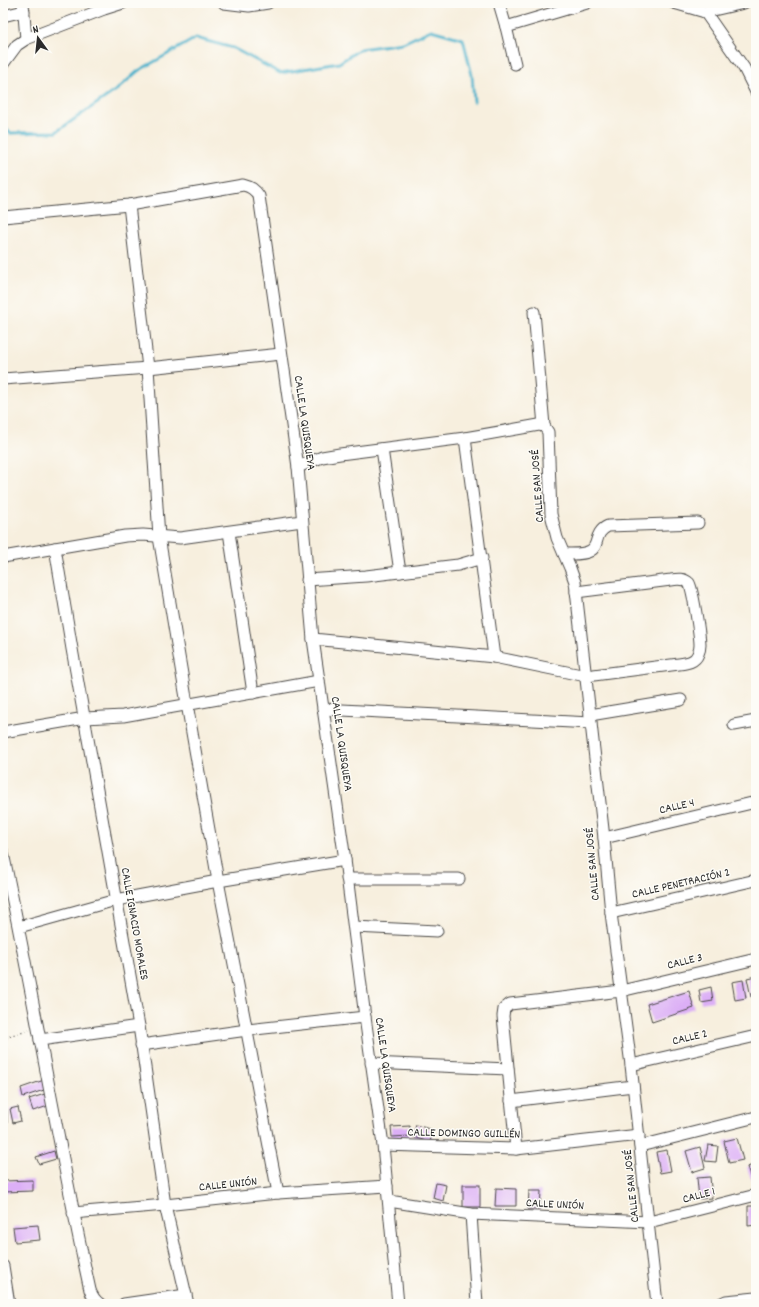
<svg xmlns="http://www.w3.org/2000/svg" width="759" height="1307" font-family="Dekko,sans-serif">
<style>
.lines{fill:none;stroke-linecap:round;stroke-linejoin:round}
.stream{stroke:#4db3cc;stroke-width:3}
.building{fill:#dcaff6}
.minor-casing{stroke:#4a4846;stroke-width:13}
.path{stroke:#4a4846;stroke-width:2;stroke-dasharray:1 3;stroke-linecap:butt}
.minor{stroke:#fff;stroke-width:11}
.labels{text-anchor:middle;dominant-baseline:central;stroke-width:3;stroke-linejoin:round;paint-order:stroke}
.street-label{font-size:12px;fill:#2b2b2b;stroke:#fdfcf7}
</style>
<rect width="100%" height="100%" fill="#fdfcf7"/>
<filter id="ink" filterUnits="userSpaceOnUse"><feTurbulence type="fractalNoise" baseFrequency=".025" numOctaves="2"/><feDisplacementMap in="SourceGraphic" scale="8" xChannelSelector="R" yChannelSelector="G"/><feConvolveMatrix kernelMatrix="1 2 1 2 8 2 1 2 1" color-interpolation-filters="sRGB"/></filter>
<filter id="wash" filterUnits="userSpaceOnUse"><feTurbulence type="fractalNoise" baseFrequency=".012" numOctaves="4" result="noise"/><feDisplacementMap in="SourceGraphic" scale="16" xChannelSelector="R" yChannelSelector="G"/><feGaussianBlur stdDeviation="0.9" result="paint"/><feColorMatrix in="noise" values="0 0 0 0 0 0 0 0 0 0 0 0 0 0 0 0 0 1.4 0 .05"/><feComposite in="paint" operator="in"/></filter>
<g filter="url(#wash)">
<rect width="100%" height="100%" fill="#f7efde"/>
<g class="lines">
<polyline class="stream" points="3,126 10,133 56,132 119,88 138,71 196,38 233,48 280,73 339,63 360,49 403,43 431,30 463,39 472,75 474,102"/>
</g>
<g id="blocks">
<g class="building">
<polygon points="756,976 756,996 751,997 747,978"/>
<polygon points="743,980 746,998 735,1000 732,982"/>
<polygon points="711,987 713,1001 701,1003 699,990"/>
<polygon points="689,991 694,1008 652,1022 647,1004"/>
<polygon points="44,1080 47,1089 23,1097 21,1088"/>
<polygon points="48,1093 51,1105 33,1111 29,1099"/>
<polygon points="18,1107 21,1121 13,1123 10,1109"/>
<rect x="3" y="1111" width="4" height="16"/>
<polygon points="416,1125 433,1130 430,1142 413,1137"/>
<polygon points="410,1126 410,1136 392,1137 391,1127"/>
<polygon points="737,1138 743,1160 729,1163 724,1141"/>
<polygon points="708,1145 718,1146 716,1162 705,1161"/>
<polygon points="700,1147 705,1168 692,1172 686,1151"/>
<polygon points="667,1150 671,1171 660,1173 656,1152"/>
<polygon points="54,1151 56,1159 39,1164 36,1157"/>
<polygon points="756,1164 756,1186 754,1187 747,1167"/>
<polygon points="710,1177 712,1198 699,1199 697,1178"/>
<polygon points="33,1180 33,1191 3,1192 3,1181"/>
<polygon points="436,1183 446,1185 443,1201 433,1198"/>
<rect x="463" y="1185" width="17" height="22"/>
<polygon points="496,1188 516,1189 516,1206 495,1206"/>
<polygon points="529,1191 541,1191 540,1209 528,1209"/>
<polygon points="748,1206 756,1206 756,1225 748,1226"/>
<polygon points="38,1225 40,1240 15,1242 13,1227"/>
</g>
</g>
</g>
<g filter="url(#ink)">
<use href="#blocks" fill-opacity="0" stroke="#4a4846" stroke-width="1"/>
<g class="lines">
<g class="minor-casing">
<g id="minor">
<polyline points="23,3 26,39"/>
<polyline points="224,3 249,6 268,3"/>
<polyline points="499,3 506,27 515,64"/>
<polyline points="674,3 705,12 744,68 756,92"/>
<polyline points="705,12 744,3"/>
<polyline points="3,16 24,11"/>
<polyline points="506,27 587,3"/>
<polyline points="3,64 17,45 26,39 104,9 123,3"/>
<polyline points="129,205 148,368 159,537 187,704 218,881 278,1193"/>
<path d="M3,217L129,205L243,185C251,187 254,189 259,196L298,467L313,639L345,860L365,1017L383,1145L398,1304"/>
<polyline points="534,312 544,426"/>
<polyline points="3,379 148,368 281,354"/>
<polyline points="544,426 548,432 551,514 557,538 570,568 575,582 604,838 611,913 631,1065 657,1304"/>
<polyline points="465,438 539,425 544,426"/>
<polyline points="382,449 400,572"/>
<polyline points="298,467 322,457 340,454 465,438 494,657"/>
<polyline points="229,532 253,693"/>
<polyline points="55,548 72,649 139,1026 165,1205 188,1304"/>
<path d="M564,554C572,554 583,555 590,551C600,546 593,533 608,526L698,523"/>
<polyline points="3,557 125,536 143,535 180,538 302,521"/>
<polyline points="307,580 366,576 458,565 482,558"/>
<path d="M313,639L494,657L586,676L679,664C687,663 695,662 698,654C699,652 700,648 700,645C700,637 693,589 689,583C684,578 677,579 671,580L576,592"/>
<polyline points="323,709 591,723"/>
<polyline points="590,715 681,700"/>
<polyline points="734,725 756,721"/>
<polyline points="3,732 85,718 123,716 319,681"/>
<polyline points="604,838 756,802"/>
<path d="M3,853C34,998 58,1145 90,1290C92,1296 94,1300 100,1304"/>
<polyline points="347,879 459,879"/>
<polyline points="611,913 756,880"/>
<polyline points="19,927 116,900 218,881 345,860"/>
<polyline points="354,927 437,931"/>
<polyline points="40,1040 139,1026"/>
<polyline points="141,1045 247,1030 365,1017"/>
<polyline points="371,1063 508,1069"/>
<polyline points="631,1065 756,1036"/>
<polyline points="511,1101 633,1086"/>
<polyline points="383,1145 516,1149 639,1135"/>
<polyline points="640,1146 756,1117"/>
<polyline points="516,1149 503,1016 504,1009 510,1004 621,991 756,959"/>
<polyline points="389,1201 471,1214 649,1222 756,1195"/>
<polyline points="73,1213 165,1205 278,1193 387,1186"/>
<polyline points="471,1214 477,1304"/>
<polyline points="3,1266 9,1304"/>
<polyline points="124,1304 186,1295"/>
<polyline points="720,1304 726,1301 756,1298"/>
</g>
</g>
<polyline class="path" points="3,1040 7,1037 29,1030"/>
<use href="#minor" class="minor"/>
</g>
</g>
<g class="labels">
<g class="street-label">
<text transform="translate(304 423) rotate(82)">CALLE LA QUISQUEYA</text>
<text transform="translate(538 486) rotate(-94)">CALLE SAN JOSÉ</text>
<text transform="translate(341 744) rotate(82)">CALLE LA QUISQUEYA</text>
<text transform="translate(677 807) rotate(-13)">CALLE 4</text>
<text transform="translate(593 864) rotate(-95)">CALLE SAN JOSÉ</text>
<text transform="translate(681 884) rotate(-13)">CALLE PENETRACIÓN 2</text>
<text transform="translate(134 924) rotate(80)">CALLE IGNACIO MORALES</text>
<text transform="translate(685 962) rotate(-14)">CALLE 3</text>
<text transform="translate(690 1038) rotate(-13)">CALLE 2</text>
<text transform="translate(385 1065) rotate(82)">CALLE LA QUISQUEYA</text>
<text transform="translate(464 1134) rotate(1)">CALLE DOMINGO GUILLÉN</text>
<text transform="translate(228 1185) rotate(-6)">CALLE UNIÓN</text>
<text transform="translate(632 1186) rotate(-96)">CALLE SAN JOSÉ</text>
<text transform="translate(699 1196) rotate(-15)">CALLE 1</text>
<text transform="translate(555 1205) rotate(3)">CALLE UNIÓN</text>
</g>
</g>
<rect width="759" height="1307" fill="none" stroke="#fdfcf7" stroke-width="16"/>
<g transform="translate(38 38) rotate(345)" stroke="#fdfcf7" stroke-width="3" paint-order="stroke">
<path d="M0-3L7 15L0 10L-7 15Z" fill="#2b2b2b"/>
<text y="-6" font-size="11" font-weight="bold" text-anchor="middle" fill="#2b2b2b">N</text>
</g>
</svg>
